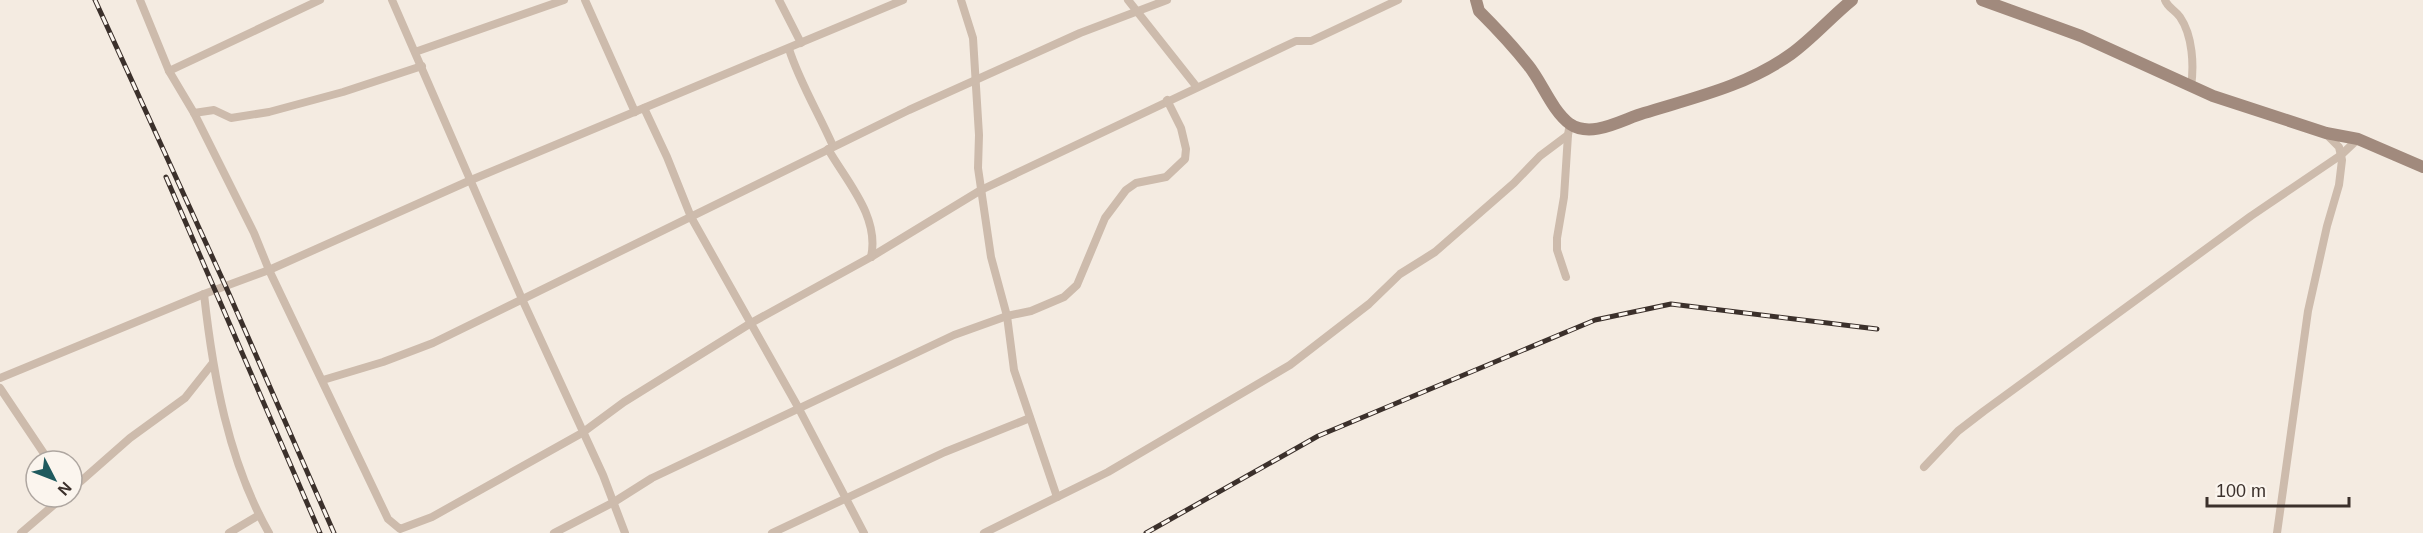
<svg xmlns="http://www.w3.org/2000/svg" width="2423" height="533" font-family="Arial,sans-serif">
<style>
.lines{fill:none;stroke-linecap:round;stroke-linejoin:round}
.street{stroke:#cdbbac;stroke-width:8}
.secondary{stroke:#a18a7d;stroke-width:12}
.rail-casing{stroke:#3b302b;stroke-width:5}
.rail{stroke:#fbf5ee;stroke-width:3;stroke-dasharray:9;stroke-linecap:butt}
</style>
<rect width="100%" height="100%" fill="#f4ebe1"/>
<g class="lines">
<g class="street">
<polyline points="140,0 169,71 194,113 254,233 269,270 388,519 400,529 432,517 582,433 624,402 751,323 871,257 981,190 1296,41 1311,41 1398,0"/>
<polyline points="392,0 522,299 603,475 625,533"/>
<polyline points="585,0 635,112"/>
<polyline points="779,0 801,43"/>
<polyline points="961,0 973,38 979,135 978,168 991,257 1007,316 1014,370 1057,497"/>
<polyline points="1128,0 1196,86"/>
<path d="M2165,0C2168,8 2175,10 2180,17C2193,36 2194,66 2191,87"/>
<path d="M789,49C799,81 819,114 833,146"/>
<polyline points="415,52 564,0"/>
<polyline points="169,71 320,0"/>
<polyline points="644,108 667,157 691,217 798,407 864,533"/>
<polyline points="194,113 214,110 231,118 269,112 343,92 422,66"/>
<path d="M828,149C847,182 880,217 871,257"/>
<polyline points="1566,277 1557,250 1557,238 1564,197 1568,135"/>
<path d="M204,294C213,375 228,461 269,533"/>
<polyline points="0,378 204,294 269,270 471,180 903,0"/>
<polyline points="323,380 383,362 433,343 909,110 1080,33 1167,0"/>
<polyline points="0,388 49,461"/>
<polyline points="1924,467 1958,431 1984,411 2251,216 2341,155 2358,139"/>
<polyline points="72,489 130,438 185,398 212,364"/>
<polyline points="21,533 63,497"/>
<polyline points="229,533 259,515"/>
<polyline points="554,533 614,502 652,478 954,335 1007,316 1031,311 1064,297 1077,285 1105,218 1126,190 1136,183 1166,177 1185,159 1186,149 1181,128 1167,100"/>
<polyline points="772,533 945,452 1030,418"/>
<polyline points="984,533 1108,472 1290,365 1369,304 1400,274 1435,252 1514,183 1540,156 1568,135 1570,123"/>
<polyline points="2277,533 2308,311 2327,226 2339,185 2342,160 2339,147 2326,134"/>
</g>
<g class="secondary">
<path d="M1476,0L1479,11C1496,28 1513,46 1528,65C1542,82 1552,111 1570,124C1592,139 1623,119 1644,113C1696,97 1746,86 1791,54C1813,38 1831,17 1852,0"/>
<polyline points="1982,0 2081,36 2213,96 2326,133 2358,139 2423,167"/>
</g>
<g class="rail-casing">
<g id="rail">
<polyline points="95,0 226,287 334,533"/>
<polyline points="166,177 320,533"/>
<polyline points="1146,533 1318,436 1595,320 1671,304 1877,329"/>
</g>
</g>
<use href="#rail" class="rail"/>
</g>
<g transform="translate(54 479) rotate(132)"><circle r="28" fill="#fbf5ee" stroke="#aea6a0" stroke-width="1.5"/>
<path d="M0-4.5L10 22L0 15L-10 22Z" fill="#1f5a5e"/>
<text y="-9" font-size="16" font-weight="bold" text-anchor="middle" fill="#3b302b">N</text>
</g>
<path d="M2207 497v9h142v-9" fill="none" stroke="#3b302b" stroke-width="3"/>
<text x="2216" y="497" font-size="18" fill="#3b302b" stroke="#fbf5ee" stroke-width="4.5" paint-order="stroke">100 m</text>
</svg>
